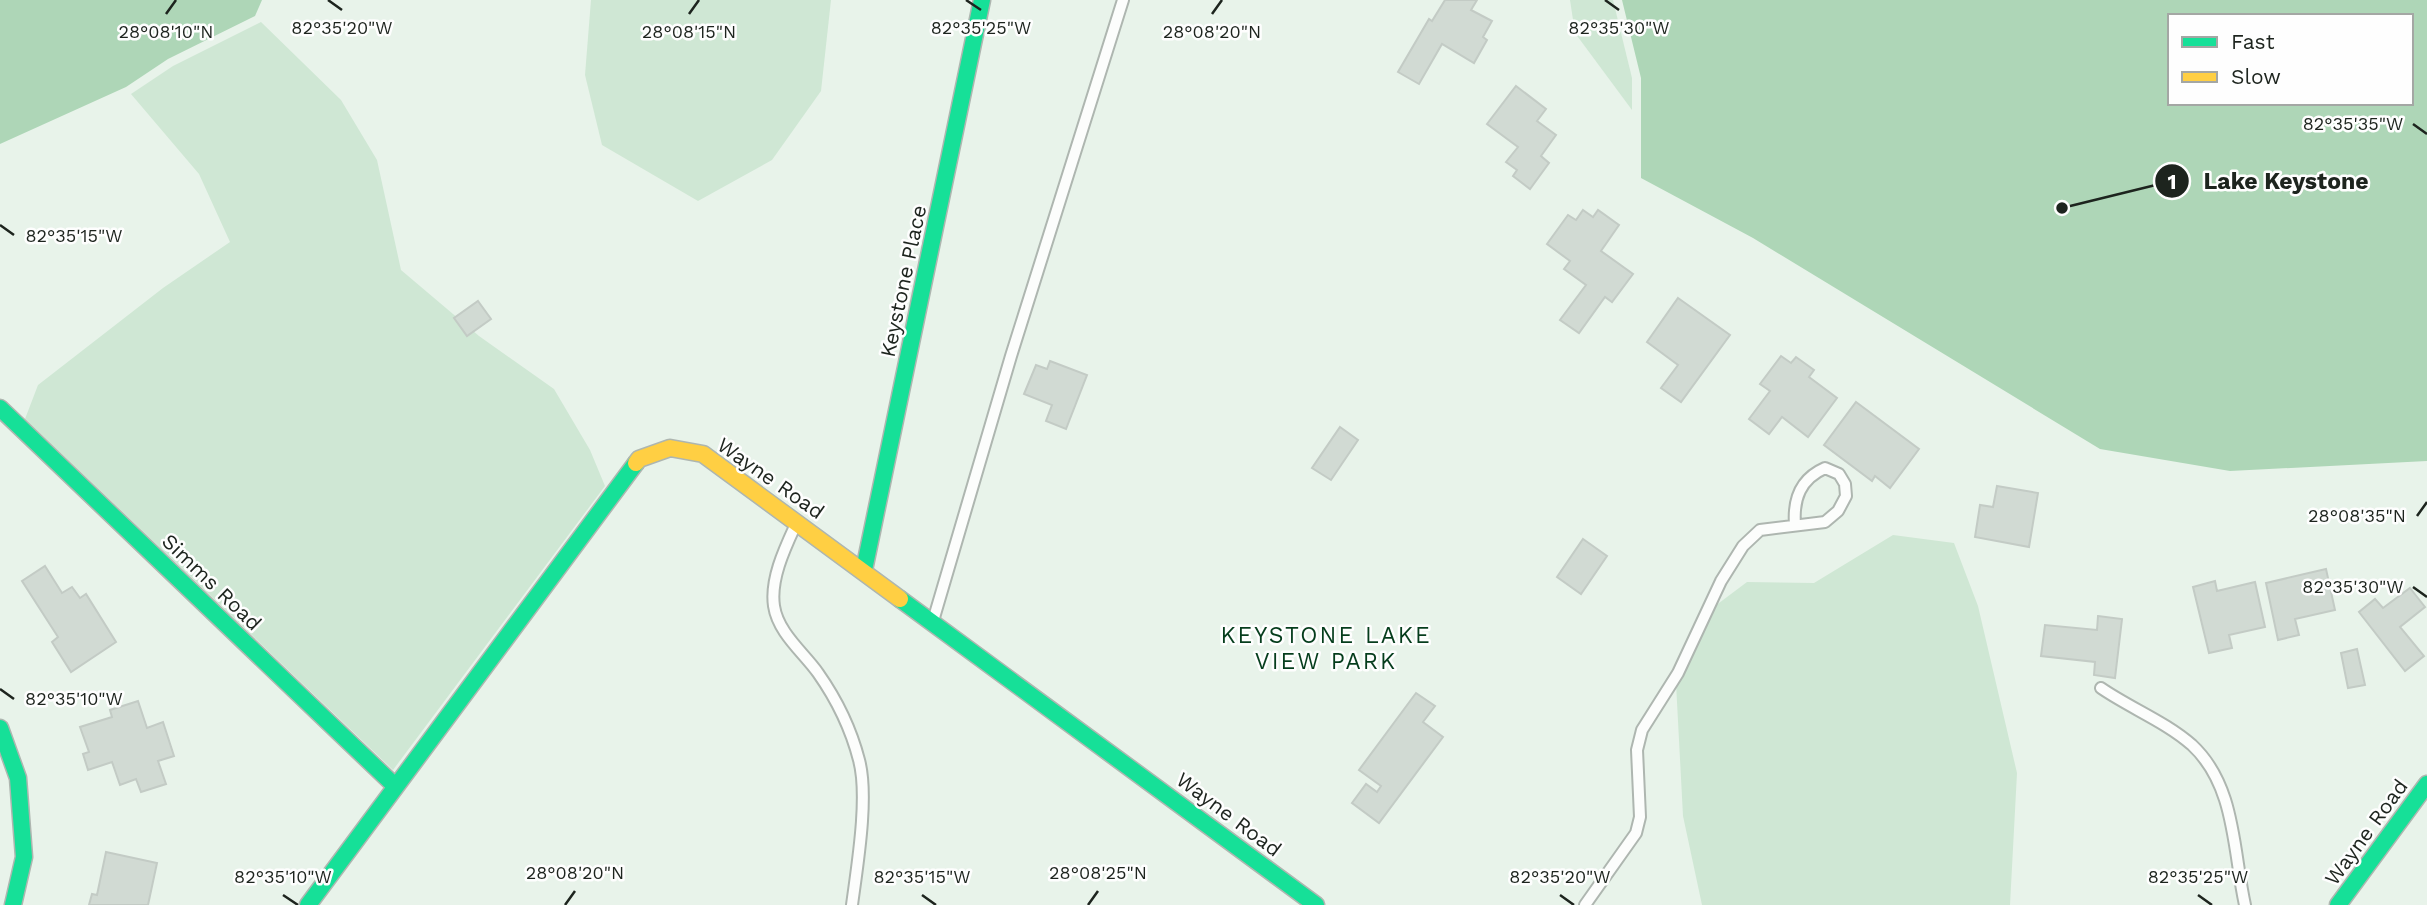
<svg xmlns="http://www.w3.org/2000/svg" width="2427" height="905" font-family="'Work Sans',sans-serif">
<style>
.green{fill:#cfe7d4}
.water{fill:#aed6b7;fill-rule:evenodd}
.building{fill:#d1dad3;stroke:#c3cbc5;stroke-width:2}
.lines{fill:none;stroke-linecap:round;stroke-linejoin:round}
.lane-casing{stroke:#aeb6b0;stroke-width:14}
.fast-casing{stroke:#aeb6b0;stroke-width:19}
.slow-casing{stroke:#aeb6b0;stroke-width:19}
.lane{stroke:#fcfdfc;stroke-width:10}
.fast{stroke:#16e098;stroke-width:16}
.slow{stroke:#ffcf43;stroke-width:16}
.ticks{fill:none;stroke:#1d241e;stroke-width:2.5}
.labels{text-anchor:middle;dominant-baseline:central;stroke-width:5;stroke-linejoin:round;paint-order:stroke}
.street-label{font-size:21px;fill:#1d241e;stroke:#fefefe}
.neighbourhood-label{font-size:23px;letter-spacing:2px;fill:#053d1c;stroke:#fefefe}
.ticks-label{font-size:18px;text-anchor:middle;fill:#1d241e;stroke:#fefefe;stroke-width:5;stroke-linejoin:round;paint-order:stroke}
.leader{fill:none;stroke:#1d241e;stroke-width:2.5}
.callout-dot{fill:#1d241e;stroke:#fefefe;stroke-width:2.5}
.mark-label{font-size:21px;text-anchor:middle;font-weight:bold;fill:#fff}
.callout-label{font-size:23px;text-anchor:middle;font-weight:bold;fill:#1d241e;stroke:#fefefe;stroke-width:5;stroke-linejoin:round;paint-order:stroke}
</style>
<rect width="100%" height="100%" fill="#e8f3ea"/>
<g class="green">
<polygon points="591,0 831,0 821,91 772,160 698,201 602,145 585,75"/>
<polygon points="1570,0 1613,0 1632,78 1632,110 1575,33"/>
<polygon points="261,22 341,100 377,160 401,270 479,336 554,389 590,450 605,486 393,770 25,419 38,385 163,288 230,242 199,174 131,94 173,66"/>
<polygon points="1893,535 1954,543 1978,606 2017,773 2010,905 1702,905 1683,816 1676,683 1699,618 1747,582 1814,583"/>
</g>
<g class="water">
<polygon points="0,0 262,0 255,16 168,59 126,87 0,144"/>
<path d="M1622,0H2427V461L2230,471L2100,449L1753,238L1641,178V78ZM2170,16H2411V103H2170Z"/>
</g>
<g class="building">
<polygon points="1445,0 1477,0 1471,10 1492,21 1483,37 1487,40 1474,63 1442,44 1419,84 1398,72 1429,19 1432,21"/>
<polygon points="1516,86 1546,109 1537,121 1556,135 1541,156 1549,163 1530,189 1513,176 1517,170 1506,162 1518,147 1487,124"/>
<polygon points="1583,210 1593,217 1598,210 1619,225 1601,251 1633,274 1612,302 1605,297 1579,333 1560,320 1586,285 1564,269 1570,261 1547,244 1568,215 1576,220"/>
<polygon points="1678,298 1730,335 1681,402 1661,388 1678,365 1647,342"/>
<polygon points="478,301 491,319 467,336 454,318"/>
<polygon points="1781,356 1791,363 1796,357 1814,370 1809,377 1837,398 1808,437 1782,417 1769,434 1749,419 1770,391 1760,384"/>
<polygon points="1050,361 1087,375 1066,429 1046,421 1052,405 1024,394 1036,365 1047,369"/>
<polygon points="1856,402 1919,449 1890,488 1875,476 1872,481 1824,445"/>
<polygon points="1340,427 1358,440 1331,480 1312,468"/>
<polygon points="1997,486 2038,493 2029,547 1975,537 1980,505 1993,507"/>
<polygon points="1583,539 1607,556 1581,594 1557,577"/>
<polygon points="45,566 62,593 72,587 80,598 86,594 116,642 71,672 52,642 58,637 22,581"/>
<polygon points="2326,569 2335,610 2295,619 2299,635 2278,640 2266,583"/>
<polygon points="2215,581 2217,591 2255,582 2265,627 2229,635 2232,648 2209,653 2193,587"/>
<polygon points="2410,588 2425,607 2400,627 2424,656 2405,671 2359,612 2375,599 2383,608"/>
<polygon points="2098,616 2122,619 2115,678 2094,675 2095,662 2041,656 2045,625 2097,630"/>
<polygon points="2357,649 2365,685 2348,688 2341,653"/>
<polygon points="1416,693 1435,706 1423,722 1443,737 1379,823 1352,803 1366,784 1377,792 1381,786 1359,770"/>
<polygon points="138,701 147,728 163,722 174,756 158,761 166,784 141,792 136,779 120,785 112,762 88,770 83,754 89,752 80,727 112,717 110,710"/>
<polygon points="106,852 157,863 148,905 89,905 92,894 97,895"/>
</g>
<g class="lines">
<g class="lane-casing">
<g id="lane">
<path d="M796,524C785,548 770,579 774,606C778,633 804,653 818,673C837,700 851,729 859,760C869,797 857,867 852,905"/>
<polyline points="933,621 1011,356 1123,0"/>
<path d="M2101,688C2130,708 2166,722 2192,745C2236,786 2233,851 2245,905"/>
<path d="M1585,905L1636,833L1640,817L1637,750L1642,730L1678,673L1721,581L1743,546L1760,530L1825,522L1838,511L1846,496L1845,484L1839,474L1825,468C1800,479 1793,499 1795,525"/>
</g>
</g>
<g class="fast-casing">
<g id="fast">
<polyline points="0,408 395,786"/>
<polyline points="864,570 982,0"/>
<polyline points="900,599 1316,905"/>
<polyline points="0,728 18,778 24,857 13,905"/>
<polyline points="308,905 636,463"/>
<polyline points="2338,905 2427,784"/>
</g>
</g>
<g class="slow-casing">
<polyline id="slow" points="636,463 639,459 670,448 703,454 900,599"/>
</g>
<use href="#lane" class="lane"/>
<use href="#fast" class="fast"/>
<use href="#slow" class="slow"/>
</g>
<path class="ticks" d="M328,0L342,10M966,0L981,10M1605,0L1619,10M166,14L176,0M689,14L699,0M1212,14L1222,0M2413,124L2427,134M0,225L14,235M2417,516L2427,502M2413,587L2427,597M0,689L14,699M283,895L298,905M922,895L936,905M1560,895L1574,905M2198,895L2212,905M565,905L575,891M1088,905L1098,891"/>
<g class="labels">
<g class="street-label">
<text transform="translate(903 281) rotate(-78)">Keystone Place</text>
<text transform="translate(771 478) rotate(35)">Wayne Road</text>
<text transform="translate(212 582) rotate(44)">Simms Road</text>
<text transform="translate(1229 814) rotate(37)">Wayne Road</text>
<text transform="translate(2366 832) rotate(-54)">Wayne Road</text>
</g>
<g class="neighbourhood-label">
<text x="1326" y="635">KEYSTONE LAKE<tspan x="1326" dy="26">VIEW PARK</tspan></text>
</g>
</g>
<g class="ticks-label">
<text x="981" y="34">82°35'25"W</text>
<text x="1619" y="34">82°35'30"W</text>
<text x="342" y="34">82°35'20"W</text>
<text x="166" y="38">28°08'10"N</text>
<text x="689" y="38">28°08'15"N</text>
<text x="1212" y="38">28°08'20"N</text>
<text x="2353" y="130">82°35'35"W</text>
<text x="74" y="242">82°35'15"W</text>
<text x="2357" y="522">28°08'35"N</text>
<text x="2353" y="593">82°35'30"W</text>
<text x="74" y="705">82°35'10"W</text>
<text x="575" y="879">28°08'20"N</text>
<text x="1098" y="879">28°08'25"N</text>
<text x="283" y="883">82°35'10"W</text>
<text x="922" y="883">82°35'15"W</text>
<text x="1560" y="883">82°35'20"W</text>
<text x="2198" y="883">82°35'25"W</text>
</g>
<path class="leader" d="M2062 208L2172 181"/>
<g class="callout-dot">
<circle cx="2062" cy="208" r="7"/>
<circle cx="2172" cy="181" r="18"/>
</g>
<g class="mark-label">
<text x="2172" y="189">1</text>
</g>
<g class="callout-label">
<text x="2286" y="189">Lake Keystone</text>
</g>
<rect x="2168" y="14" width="245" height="91" fill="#fefefe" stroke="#a4a7a4" stroke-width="2"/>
<rect x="2182" y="37" width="35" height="10" fill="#16e098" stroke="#a4a7a4" stroke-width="2"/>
<text x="2231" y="49" font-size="21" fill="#1d241e">Fast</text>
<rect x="2182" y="72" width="35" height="10" fill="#ffcf43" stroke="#a4a7a4" stroke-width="2"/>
<text x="2231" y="84" font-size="21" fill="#1d241e">Slow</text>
</svg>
